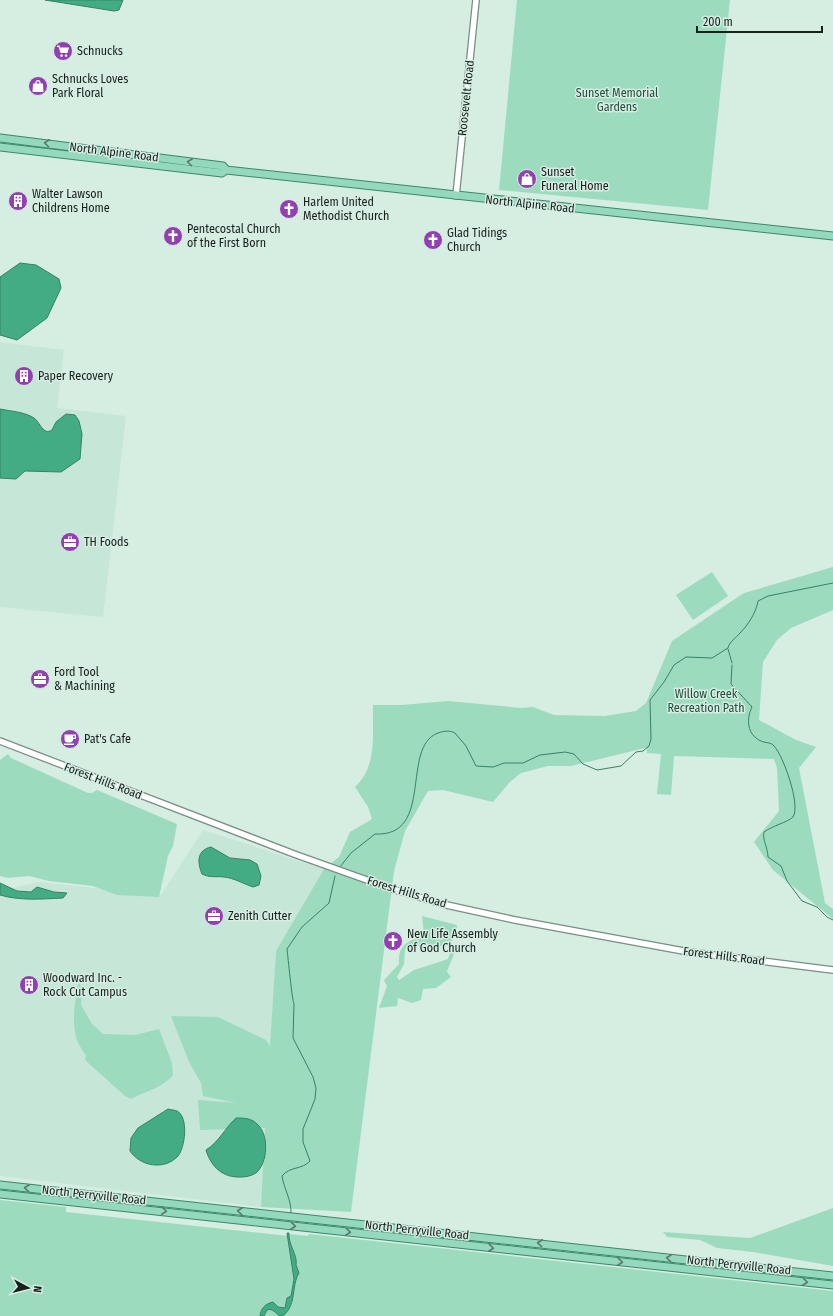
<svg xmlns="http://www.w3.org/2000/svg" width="833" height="1316" font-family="'Fira Sans Condensed',sans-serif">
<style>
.built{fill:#c6e6d7}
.green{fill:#9ddbbf}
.water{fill:#43ac85;stroke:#368266}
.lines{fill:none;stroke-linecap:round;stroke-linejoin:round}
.stream{stroke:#368266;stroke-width:1}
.minor-casing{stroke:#798e84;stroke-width:8}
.major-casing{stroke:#3a8769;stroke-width:9}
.minor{stroke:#fff;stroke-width:5.5}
.major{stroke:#94d8be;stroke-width:7}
.oneway{stroke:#567c6d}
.labels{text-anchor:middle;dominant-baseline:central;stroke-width:3;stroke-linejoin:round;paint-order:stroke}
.poi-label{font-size:12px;fill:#18201c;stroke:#d6ede2;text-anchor:start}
.park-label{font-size:12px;fill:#224e3d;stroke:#d6ede2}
.street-label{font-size:12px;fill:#18201c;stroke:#d6ede2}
</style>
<rect width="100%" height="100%" fill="#d6ede2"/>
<g class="built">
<polygon points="0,342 64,350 57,408 126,416 103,617 0,607"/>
<polygon points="203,830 324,869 276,951 261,1207 0,1176 0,891 39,882 161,895"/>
</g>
<g class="green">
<polygon points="517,0 730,0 708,210 499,190"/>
<path d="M833,567V610L791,628L777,640L763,662L759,720L796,740L816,747L799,768L825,903L833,909V919L773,870L754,842L779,811L777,768L774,759L674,756L671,795L657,794L661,754L647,753V749L645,748L571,766H548L521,773L510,782L493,802L443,790L428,791L405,831L394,871L351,1212L261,1207L265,1128L200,1130L198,1100L236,1103L203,1096L201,1083L189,1062L171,1016L218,1017L266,1040L270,1046L276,951L324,869L339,857L350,832L372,819L368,807L355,787C378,765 372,735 373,705H401L448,701L522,708L533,707L554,715L605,716L636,711L646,703L672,641L744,593Z"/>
<polygon points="712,572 728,596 693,620 676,595"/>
<polygon points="8,754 11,758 88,793 92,793 97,790 177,824 173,846 168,856 159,897 117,895 93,886 49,881 29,876 7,878 0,876 0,760"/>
<path d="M422,916L457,925V933L449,945L434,947L419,945L405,949L404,964L397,977L399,980L414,970L448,959L450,952H454C453,960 449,964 447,972L451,977L436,988L423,989L421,1000L412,1003L398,998L397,1006L379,1008L387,986L384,980L399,964C398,944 407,942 424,935Z"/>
<path d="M79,983L82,988L81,1005L92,1024L103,1034L135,1035L159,1029L172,1063L173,1075C163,1088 145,1091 131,1099L125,1096L85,1060L86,1055C69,1035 74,1013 77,988Z"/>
<polygon points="0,1200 66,1207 66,1212 289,1236 289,1234 308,1236 309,1234 833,1291 833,1316 0,1316"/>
<polygon points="833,1208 833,1266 753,1252 717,1248 700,1240 667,1237 663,1232 750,1238"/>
</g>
<g class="water">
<polygon points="45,0 123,0 119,10 114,11"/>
<polygon points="20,263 36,265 59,279 61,288 47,318 17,340 0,335 0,277"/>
<path d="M0,409C10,411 25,412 34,418C40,422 43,436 52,430L56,422L66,414L75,415L79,421L82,434L80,459L61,472L25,471L16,479L0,478Z"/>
<path d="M211,847L230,858L250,860L257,864L261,876L259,885L253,887C244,884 234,878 224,877C215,876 210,878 202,874C197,862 197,850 211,847Z"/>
<path d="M0,883L17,891L31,892L37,887L54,892L67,893L63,898C43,899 20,901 0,895Z"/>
<path d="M168,1109C171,1110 175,1110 177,1111C189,1117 185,1148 178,1156C164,1171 140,1166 130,1151L131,1138L138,1128Z"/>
<path d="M236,1118C244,1118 252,1118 258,1125C269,1135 268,1163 256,1173C251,1176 246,1177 241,1177C223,1178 211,1167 206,1150C219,1142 225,1128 236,1118Z"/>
<path d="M287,1233H289C288,1245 298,1255 296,1265L299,1273C291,1286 297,1303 284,1315L280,1316C275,1313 273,1308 267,1310L264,1316H260C261,1308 265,1304 273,1302L278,1307L285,1308L287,1298L291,1296L294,1279Z"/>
</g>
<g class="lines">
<g class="stream">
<polyline points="728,649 732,663"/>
<path d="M732,665L731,684L752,707C746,719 747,735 761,741C765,743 771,742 774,746C783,755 801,805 793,817C788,822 772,826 764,832C762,839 768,848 768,857L781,866L787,881L802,901L817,907L827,917L833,920"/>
<path d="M340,867L351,853L375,834C435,837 400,747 438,733C444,731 449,730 455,733L466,746L476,766L493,767L504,763H523L540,755L565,752L574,754L583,764L597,770L621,766L636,752L643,751L649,746L651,739L650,700L664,682L674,665L686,657L712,658L728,648C729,642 736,638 740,633C748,625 756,613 758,601L768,596L833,583"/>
<path d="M291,1214C292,1201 284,1189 282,1176C290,1166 302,1170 310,1161L303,1142V1129L315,1099L316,1088L313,1077L293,1038L294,1004C292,1000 288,957 287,949L302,927L329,903L335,876"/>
</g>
<g class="minor-casing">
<g id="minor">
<polyline points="456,196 476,0"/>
<polyline points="0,741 294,854 392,889 442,904 515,920 689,952 833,970"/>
</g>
</g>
<g class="major-casing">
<g id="major">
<polyline points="0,138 223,166 226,170"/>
<polyline points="0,147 222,173 226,170 833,236"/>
<polyline points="0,1185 833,1276"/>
<polyline points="0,1194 833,1285"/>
</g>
</g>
<use href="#minor" class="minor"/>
<use href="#major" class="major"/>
</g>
<defs><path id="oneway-chevron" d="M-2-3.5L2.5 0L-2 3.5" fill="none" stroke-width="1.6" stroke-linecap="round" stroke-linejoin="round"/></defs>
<g class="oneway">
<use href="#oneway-chevron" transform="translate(47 143) rotate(-173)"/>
<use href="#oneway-chevron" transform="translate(190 162) rotate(-173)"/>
<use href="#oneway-chevron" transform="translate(27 1188) rotate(-174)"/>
<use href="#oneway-chevron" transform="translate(164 1211) rotate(6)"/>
<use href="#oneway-chevron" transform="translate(240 1211) rotate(-174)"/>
<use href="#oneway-chevron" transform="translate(293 1226) rotate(6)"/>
<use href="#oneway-chevron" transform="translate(348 1232) rotate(6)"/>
<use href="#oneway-chevron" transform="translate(540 1243) rotate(-174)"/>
<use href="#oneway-chevron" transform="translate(491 1248) rotate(6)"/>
<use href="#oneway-chevron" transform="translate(669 1258) rotate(-174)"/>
<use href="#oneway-chevron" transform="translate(620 1262) rotate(6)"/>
<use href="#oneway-chevron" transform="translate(805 1282) rotate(6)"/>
</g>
<defs>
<g id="supermarket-disc" transform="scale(1)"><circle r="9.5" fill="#9140b0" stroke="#d6ede2"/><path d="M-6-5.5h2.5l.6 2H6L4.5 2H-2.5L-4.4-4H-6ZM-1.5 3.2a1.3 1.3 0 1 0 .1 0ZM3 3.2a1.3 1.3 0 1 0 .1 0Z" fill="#fff"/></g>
<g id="shop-disc" transform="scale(1)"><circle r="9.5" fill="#9140b0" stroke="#d6ede2"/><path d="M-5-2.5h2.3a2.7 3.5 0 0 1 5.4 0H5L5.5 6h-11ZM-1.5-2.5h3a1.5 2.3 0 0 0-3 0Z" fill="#fff"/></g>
<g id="building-disc" transform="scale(1)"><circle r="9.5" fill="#9140b0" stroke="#d6ede2"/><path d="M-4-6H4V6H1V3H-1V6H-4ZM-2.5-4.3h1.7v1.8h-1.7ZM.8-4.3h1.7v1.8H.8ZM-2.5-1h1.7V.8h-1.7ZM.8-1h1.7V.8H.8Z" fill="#fff"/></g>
<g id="church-disc" transform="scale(1)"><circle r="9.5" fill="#9140b0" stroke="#d6ede2"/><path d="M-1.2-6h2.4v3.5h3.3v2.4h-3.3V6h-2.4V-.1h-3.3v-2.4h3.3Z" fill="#fff"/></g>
<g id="office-disc" transform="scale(1)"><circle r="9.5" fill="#9140b0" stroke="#d6ede2"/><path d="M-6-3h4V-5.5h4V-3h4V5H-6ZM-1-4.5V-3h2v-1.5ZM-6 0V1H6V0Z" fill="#fff"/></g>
<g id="cafe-disc" transform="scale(1)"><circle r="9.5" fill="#9140b0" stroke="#d6ede2"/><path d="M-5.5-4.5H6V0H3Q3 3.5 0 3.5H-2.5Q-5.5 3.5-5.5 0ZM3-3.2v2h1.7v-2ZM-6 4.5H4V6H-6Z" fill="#fff"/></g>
</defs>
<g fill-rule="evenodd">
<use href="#supermarket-disc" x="63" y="51"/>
<use href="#shop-disc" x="38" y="86"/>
<use href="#shop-disc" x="527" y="179"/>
<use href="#building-disc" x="18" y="201"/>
<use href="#church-disc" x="289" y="209"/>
<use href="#church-disc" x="173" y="236"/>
<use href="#church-disc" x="433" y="240"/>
<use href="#building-disc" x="24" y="376"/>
<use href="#office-disc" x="70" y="542"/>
<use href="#office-disc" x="40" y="679"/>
<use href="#cafe-disc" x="70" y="739"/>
<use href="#office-disc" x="214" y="916"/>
<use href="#church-disc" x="393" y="941"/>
<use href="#building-disc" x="29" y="985"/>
</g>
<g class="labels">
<g class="poi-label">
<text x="77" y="51">Schnucks</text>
<text x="52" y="79">Schnucks Loves<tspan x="52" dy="14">Park Floral</tspan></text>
<text x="541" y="172">Sunset<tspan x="541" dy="14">Funeral Home</tspan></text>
<text x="32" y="194">Walter Lawson<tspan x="32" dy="14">Childrens Home</tspan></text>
<text x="303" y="202">Harlem United<tspan x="303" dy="14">Methodist Church</tspan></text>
<text x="187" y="229">Pentecostal Church<tspan x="187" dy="14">of the First Born</tspan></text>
<text x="447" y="233">Glad Tidings<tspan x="447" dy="14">Church</tspan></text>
<text x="38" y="376">Paper Recovery</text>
<text x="84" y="542">TH Foods</text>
<text x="54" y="672">Ford Tool<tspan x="54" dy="14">&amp; Machining</tspan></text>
<text x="84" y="739">Pat's Cafe</text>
<text x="228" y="916">Zenith Cutter</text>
<text x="407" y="934">New Life Assembly<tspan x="407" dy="14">of God Church</tspan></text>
<text x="43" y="978">Woodward Inc. -<tspan x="43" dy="14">Rock Cut Campus</tspan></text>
</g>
<g class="park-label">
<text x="617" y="93">Sunset Memorial<tspan x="617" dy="14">Gardens</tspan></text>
<text x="706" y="694">Willow Creek<tspan x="706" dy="14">Recreation Path</tspan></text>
</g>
<g class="street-label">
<text transform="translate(466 98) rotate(-84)">Roosevelt Road</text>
<text transform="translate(114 152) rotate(7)">North Alpine Road</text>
<text transform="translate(530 204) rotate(6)">North Alpine Road</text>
<text transform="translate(103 781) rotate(21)">Forest Hills Road</text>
<text transform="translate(407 892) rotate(17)">Forest Hills Road</text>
<text transform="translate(724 956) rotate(7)">Forest Hills Road</text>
<text transform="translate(94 1195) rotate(6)">North Perryville Road</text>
<text transform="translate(417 1230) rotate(6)">North Perryville Road</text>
<text transform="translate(739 1265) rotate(6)">North Perryville Road</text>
</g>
</g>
<g transform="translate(28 1288) rotate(97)" stroke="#d6ede2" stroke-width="3" paint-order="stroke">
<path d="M0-3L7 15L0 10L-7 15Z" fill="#18201c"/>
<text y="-6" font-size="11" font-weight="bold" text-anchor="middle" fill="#18201c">N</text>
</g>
<path d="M697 26v6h125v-6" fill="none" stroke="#18201c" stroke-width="2"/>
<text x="703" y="26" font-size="12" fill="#18201c" stroke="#d6ede2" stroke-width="3" paint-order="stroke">200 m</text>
</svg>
